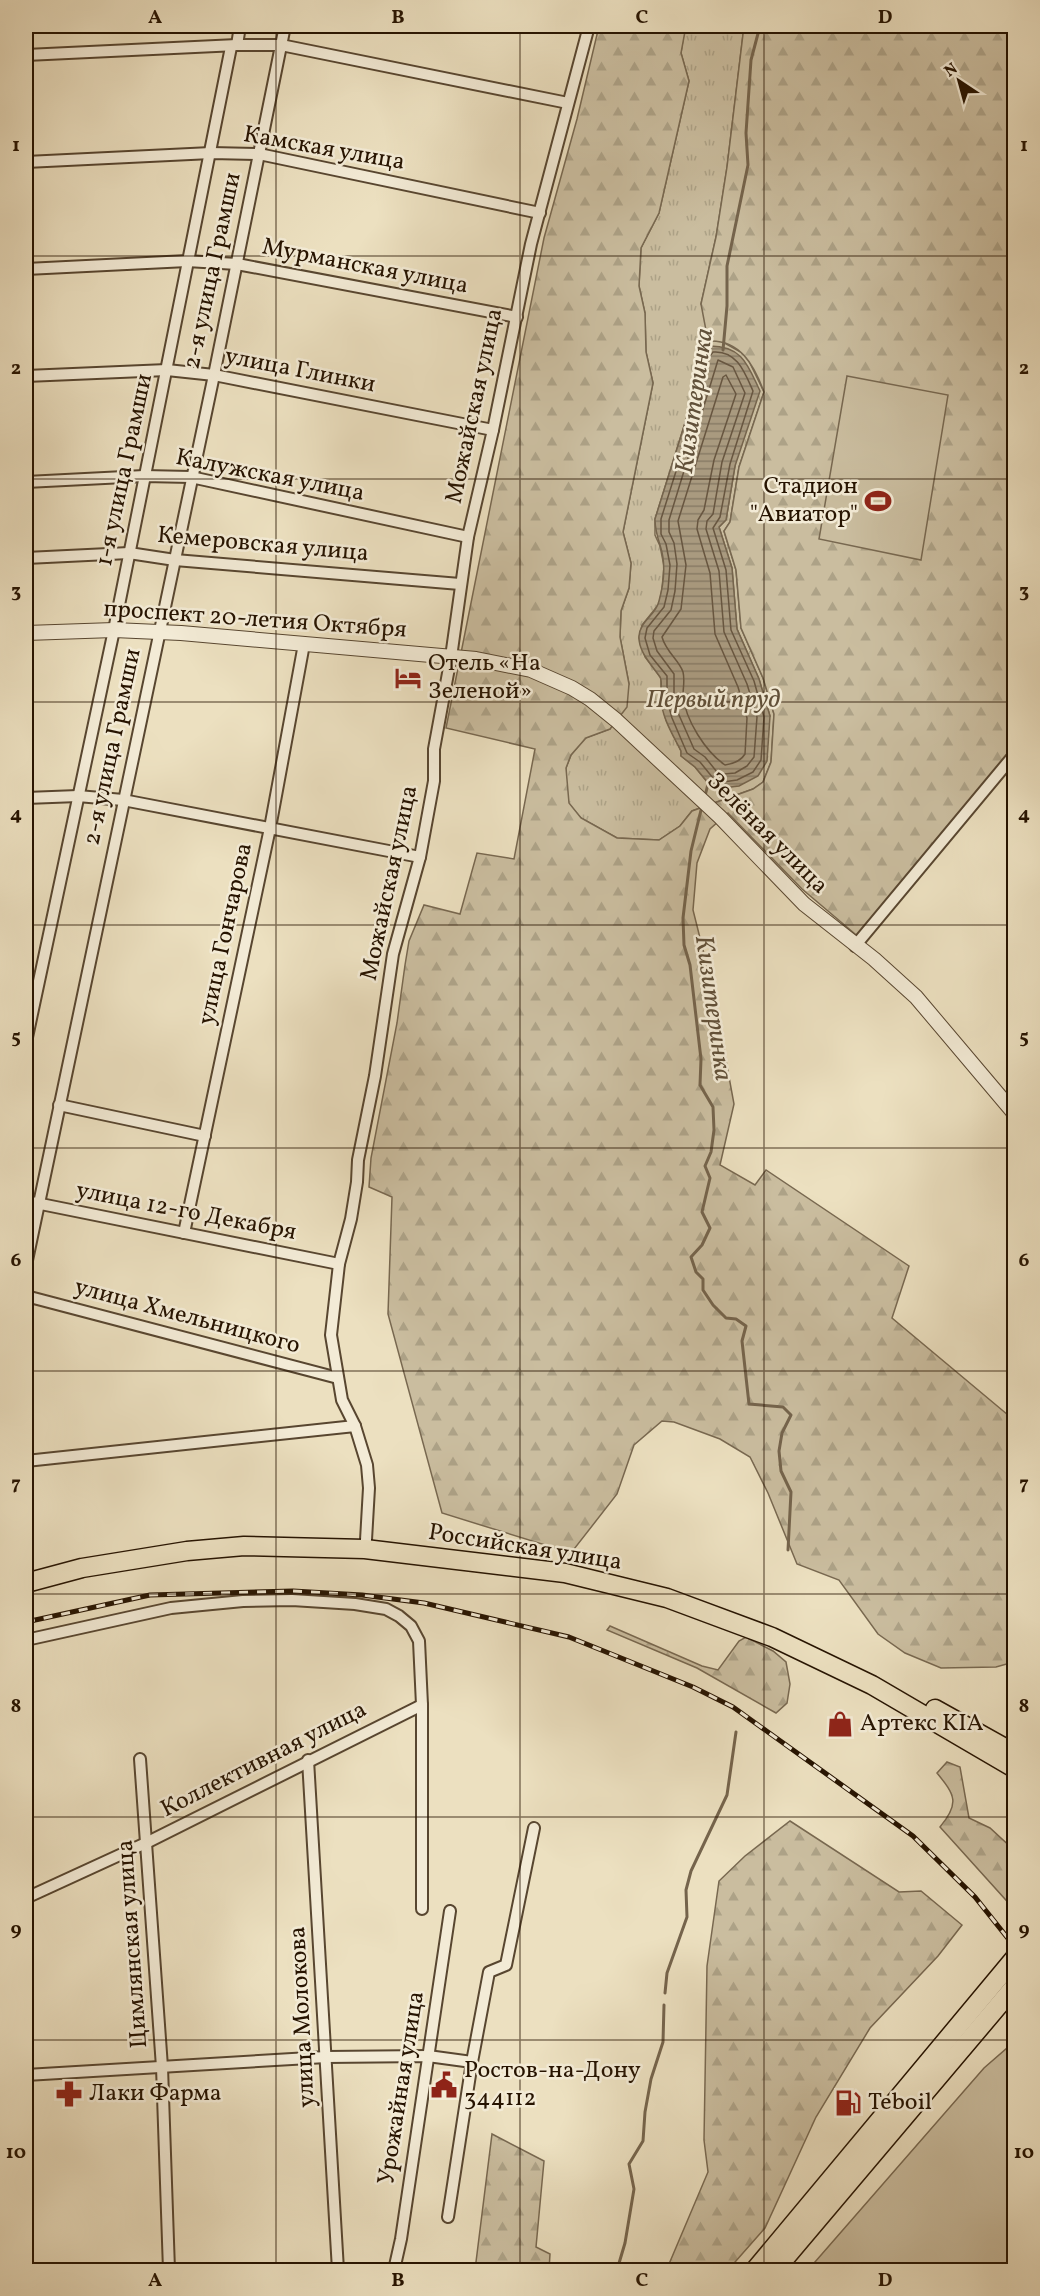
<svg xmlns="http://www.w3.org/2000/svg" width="1040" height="2296" font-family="Vollkorn,serif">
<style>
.grass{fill:url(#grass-tufts);stroke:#786850;stroke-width:1.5;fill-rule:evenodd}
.forest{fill:url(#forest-firs);stroke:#786850;stroke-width:1.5}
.park{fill:#cabd9f;stroke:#786850;stroke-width:1.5}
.water{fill:url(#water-rules);stroke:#75644c;stroke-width:1.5}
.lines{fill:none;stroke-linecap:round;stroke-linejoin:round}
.shore{stroke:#685640;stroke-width:1.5}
.stream{stroke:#75644c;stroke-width:3}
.minor-casing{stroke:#584630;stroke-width:14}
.tertiary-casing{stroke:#584630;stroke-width:16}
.primary-casing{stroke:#261300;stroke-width:21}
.minor{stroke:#f3ebd6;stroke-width:10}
.tertiary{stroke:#f3ebd6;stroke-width:14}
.primary{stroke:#ece0c0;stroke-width:18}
.rail-casing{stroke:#261300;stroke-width:5}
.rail{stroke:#f3ebd6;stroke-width:3;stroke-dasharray:9;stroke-linecap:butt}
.grid{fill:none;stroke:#261300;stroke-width:1.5;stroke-opacity:0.55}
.labels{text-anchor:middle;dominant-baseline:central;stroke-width:5;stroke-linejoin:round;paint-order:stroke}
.street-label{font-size:24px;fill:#261300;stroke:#f3ebd6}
.poi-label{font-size:24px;fill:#261300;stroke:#f3ebd6;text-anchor:start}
.water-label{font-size:26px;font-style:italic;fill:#615039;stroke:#f3ebd6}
.neatline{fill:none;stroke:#261300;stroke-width:2}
.grid-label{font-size:20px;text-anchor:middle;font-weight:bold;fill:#261300}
</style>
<defs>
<pattern id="grass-tufts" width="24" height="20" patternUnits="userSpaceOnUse" patternTransform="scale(1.5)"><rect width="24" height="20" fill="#cabd9f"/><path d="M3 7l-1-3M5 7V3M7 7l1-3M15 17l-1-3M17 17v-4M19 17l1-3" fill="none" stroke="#ada287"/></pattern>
<pattern id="forest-firs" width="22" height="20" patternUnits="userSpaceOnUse" patternTransform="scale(1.5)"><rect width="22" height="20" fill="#cabd9f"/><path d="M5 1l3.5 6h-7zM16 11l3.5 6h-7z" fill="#ada287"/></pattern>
<pattern id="water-rules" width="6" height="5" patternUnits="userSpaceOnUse" patternTransform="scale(1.5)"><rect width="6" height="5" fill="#a99a7f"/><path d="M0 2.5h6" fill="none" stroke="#897c66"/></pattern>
</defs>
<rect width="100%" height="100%" fill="#ece0c0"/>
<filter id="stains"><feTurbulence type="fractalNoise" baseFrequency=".00333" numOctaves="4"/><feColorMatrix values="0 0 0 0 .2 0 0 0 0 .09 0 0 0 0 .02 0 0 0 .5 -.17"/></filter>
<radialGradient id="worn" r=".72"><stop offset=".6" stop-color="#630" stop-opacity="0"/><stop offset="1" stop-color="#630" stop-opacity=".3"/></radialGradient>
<path class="grass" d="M685,26H744L727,167L716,237L701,304L719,340L746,355L764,392L739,467L730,522L724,531L736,570L741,628L763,678L774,714L771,762L763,782L753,789L692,811L680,826L659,840L617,838L581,818L568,803L566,785V768L571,755L585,738L610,729L629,684L620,637L621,611L629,588L631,563L623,532L653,383L646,352L645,313L639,286L641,248L659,213L689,81L681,53ZM704,354L735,466L726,520L719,527L732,568L737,629L759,679L770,716L709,784L695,767L681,756V751L666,720L661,700V678L645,657L639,638L642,625L659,604L662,589L664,566L660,546L655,535V519L700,375Z"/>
<g class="forest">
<path d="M599,26H686L681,53L689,81L659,213L641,248L639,286L645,313L646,352L653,383L623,532L631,563L629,588L621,611L620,637L629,684L627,707L610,729L586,738L571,755L566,768L569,803L581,818L617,838L659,840L680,826L692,811L753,789L763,782L771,762L774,714L763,678L741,628L736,570L724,531L730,522L739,467L764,392C754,365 740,339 708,341L701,304L716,237L727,167L744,26H1014V757L861,939L802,889L728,813L710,829L697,863L693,910L713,990L734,1104L720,1165L755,1185L766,1170L909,1266L892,1318L1014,1420V1662L996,1667L941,1668L905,1653L878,1634L839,1580L797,1564L768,1493L750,1457L720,1439L674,1422L662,1421L634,1445L617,1494L571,1553L442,1513L388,1314L392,1197L369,1187L371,1158L397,1023L405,965L409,941L424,905L460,914L477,853L514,859L535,749L446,728L544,238L577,119Z"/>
<polygon points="610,1626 702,1666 718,1670 739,1641 746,1637 773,1651 786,1662 790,1684 787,1703 776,1713 697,1668 607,1630"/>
<path d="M947,1762L960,1767L969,1818L990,1828L1014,1850V1909L940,1827C960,1803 955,1795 937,1773Z"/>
<polygon points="790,1821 899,1892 921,1891 962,1925 938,1956 870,2028 816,2117 765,2228 728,2270 607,2270 609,2266 669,2264 708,2172 704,2140 707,1966 719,1881 745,1856"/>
<polygon points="492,2134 544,2161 536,2247 550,2254 549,2270 475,2270"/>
</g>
<g class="park">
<polygon points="847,376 948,395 921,560 819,539"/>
<polygon points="1014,2042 1014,2270 808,2270 984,2068"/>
</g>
<path class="water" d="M710,346C743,346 748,366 760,391L735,466L726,520L719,527L732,568L737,629L759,679L770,716L767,761L758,776L739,786L722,788L709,784L695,767L681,756V751C673,735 662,718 661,699C660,692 663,682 660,677C652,665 638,652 639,636C640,621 656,615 659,601C664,583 666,563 660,545C657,536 655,529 655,519L700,375L704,354Z"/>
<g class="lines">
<g class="shore">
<path d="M713,352C737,350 745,373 753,391L730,464L720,517L713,528L726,570L731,630L754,681L764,717L761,760L753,772L737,780L723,782L713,778L700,762L687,753L672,718L667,700V676L650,655L645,638L647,628L664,607L668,590L670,565L666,544L661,534V519L706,376L709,357Z"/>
<polygon points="718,360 733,367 745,393 722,462 713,514 707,521 706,529 719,571 724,632 747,684 757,717 754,757 747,766 735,773 724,774 717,772 705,757 694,749 679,715 674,698 674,674 657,651 653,638 654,631 671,610 675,591 677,564 674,543 669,532 669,520"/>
<path d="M726,375L736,394L714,460L704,510L698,520L697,529L710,573L715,634L738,687L747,718L745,754C740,762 733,764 725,765C706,752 685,720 683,695C683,688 685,680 683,672C679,660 666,652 662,637L681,609L686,565L678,521L723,377Z"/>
</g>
<g class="stream">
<polyline points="723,350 727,306 727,266 748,165 746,133 751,60 760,26"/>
<polyline points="705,796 709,780"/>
<polyline points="702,806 691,851 683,918 684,945 690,965 701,1059 700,1085 713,1107 714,1130 711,1152 705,1166 710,1178 702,1212 710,1228 702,1245 691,1257 696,1272 703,1279 703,1290 713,1305 726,1318 736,1319 746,1326 742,1341 749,1404 783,1407 791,1415 782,1433 779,1451 781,1471 791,1492 788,1550"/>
<polyline points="665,1993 667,1973 687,1917 686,1890 691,1871 727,1795 736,1732"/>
<polyline points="617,2270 625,2243 634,2189 629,2164 643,2141 645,2112 651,2079 663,2042 664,2005"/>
</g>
<g class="minor-casing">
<g id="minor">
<polyline points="237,45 240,26"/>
<polyline points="26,55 237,45 281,45 568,103"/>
<polyline points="26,162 211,153 259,154 540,213"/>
<polyline points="26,269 187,261 237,264 517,317"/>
<polyline points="26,376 167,370 214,375 493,430"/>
<polyline points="26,482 144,476 191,477 468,537"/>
<polyline points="26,558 129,553 175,560 460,584"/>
<polyline points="26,798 78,796 123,800 420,857"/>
<polyline points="855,946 1014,755"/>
<polyline points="26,1042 114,630 231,47"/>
<polyline points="59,1105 205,1136"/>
<polyline points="26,1201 339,1264"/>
<polyline points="184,1233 270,828 304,644"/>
<polyline points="26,1265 214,375 285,26"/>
<polyline points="26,1296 338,1378"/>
<polyline points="26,1461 355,1426"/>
<polyline points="366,1540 369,1488 367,1465 355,1426 342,1400 331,1335 339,1264 351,1219 357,1182 358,1160 375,1076 393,954 420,857 434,781 434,749 451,657 468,537 493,430 531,244 589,26"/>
<polyline points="26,1640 171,1608 243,1601 292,1600 355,1604 386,1609 399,1616 411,1626 419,1641 422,1705 422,1909"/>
<polyline points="140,1759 162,2067 169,2270"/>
<polyline points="308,1760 338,2270"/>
<polyline points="26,1898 148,1842 422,1705"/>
<polyline points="26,2075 326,2057 428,2056 472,2062"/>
<polyline points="448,2217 472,2062 489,1972 506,1965 534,1828"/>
<polyline points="394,2270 401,2239 450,1911"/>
</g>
</g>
<g class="tertiary-casing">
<polyline id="tertiary" points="26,633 114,630 181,633 476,659 531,670 572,688 590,699 616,720 720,817 804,904 874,959 916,997 1014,1113"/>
</g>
<g class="primary-casing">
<g id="primary">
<polyline points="26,1583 82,1568 187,1551 244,1546 365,1549 565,1573 667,1598 772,1637 872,1685 1014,1768"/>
<polyline points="935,1709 1014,1753"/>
<polyline points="755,2270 1014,1959"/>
<polyline points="775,2270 1014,1987"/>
</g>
</g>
<use href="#minor" class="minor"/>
<use href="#tertiary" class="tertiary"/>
<use href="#primary" class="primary"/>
<g class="rail-casing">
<polyline id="rail" points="26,1622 150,1595 293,1591 362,1595 424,1603 569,1637 693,1687 733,1707 913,1836 975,1897 1014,1946"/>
</g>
<use href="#rail" class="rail"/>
</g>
<path class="grid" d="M276,26V2270M520,26V2270M764,26V2270M26,256H1014M26,479H1014M26,702H1014M26,925H1014M26,1148H1014M26,1371H1014M26,1594H1014M26,1817H1014M26,2040H1014"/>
<defs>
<g id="stadium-bare" transform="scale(2.07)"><path d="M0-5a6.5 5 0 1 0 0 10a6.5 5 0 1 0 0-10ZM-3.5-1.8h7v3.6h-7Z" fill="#8f2418" stroke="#f3ebd6" stroke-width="2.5" paint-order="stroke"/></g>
<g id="hotel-bare" transform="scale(2.07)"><path d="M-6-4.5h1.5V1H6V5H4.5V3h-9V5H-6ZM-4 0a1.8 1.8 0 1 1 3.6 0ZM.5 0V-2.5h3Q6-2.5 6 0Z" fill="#8f2418" stroke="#f3ebd6" stroke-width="2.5" paint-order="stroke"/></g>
<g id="shop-bare" transform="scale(2.07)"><path d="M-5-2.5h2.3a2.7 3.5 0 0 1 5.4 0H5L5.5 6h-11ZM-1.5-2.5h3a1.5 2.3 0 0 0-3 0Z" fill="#8f2418" stroke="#f3ebd6" stroke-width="2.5" paint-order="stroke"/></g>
<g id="civic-bare" transform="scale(2.07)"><path d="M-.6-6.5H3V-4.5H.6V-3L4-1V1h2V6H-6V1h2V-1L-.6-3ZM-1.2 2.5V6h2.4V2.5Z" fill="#8f2418" stroke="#f3ebd6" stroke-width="2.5" paint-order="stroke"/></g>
<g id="pharmacy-bare" transform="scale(2.07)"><path d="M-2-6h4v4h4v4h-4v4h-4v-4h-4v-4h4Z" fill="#8f2418" stroke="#f3ebd6" stroke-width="2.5" paint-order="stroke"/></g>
<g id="fuel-bare" transform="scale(2.07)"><path d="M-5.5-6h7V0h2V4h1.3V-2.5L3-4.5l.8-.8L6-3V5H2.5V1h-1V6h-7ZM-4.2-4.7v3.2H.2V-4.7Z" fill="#8f2418" stroke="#f3ebd6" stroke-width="2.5" paint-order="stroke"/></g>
</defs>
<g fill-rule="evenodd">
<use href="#stadium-bare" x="878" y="501"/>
<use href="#hotel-bare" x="408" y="678"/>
<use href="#shop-bare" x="840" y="1724"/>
<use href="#civic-bare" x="444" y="2085"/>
<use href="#pharmacy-bare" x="69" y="2094"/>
<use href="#fuel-bare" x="848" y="2103"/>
</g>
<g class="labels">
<g class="street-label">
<text transform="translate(324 149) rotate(10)">Камская улица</text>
<text transform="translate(365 267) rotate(11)">Мурманская улица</text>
<text transform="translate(213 271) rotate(-78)">2-я улица Грамши</text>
<text transform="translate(300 371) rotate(11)">улица Глинки</text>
<text transform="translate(475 406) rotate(-78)">Можайская улица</text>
<text transform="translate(125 470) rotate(-78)">1-я улица Грамши</text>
<text transform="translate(270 476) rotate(11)">Калужская улица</text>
<text transform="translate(263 545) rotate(5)">Кемеровская улица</text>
<text transform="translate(255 620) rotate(4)">проспект 20-летия Октября</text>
<text transform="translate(113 747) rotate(-78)">2-я улица Грамши</text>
<text transform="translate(767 834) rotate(45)">Зелёная улица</text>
<text transform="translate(390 883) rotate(-78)">Можайская улица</text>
<text transform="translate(226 934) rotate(-78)">улица Гончарова</text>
<text transform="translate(186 1212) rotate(11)">улица 12-го Декабря</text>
<text transform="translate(187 1317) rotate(15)">улица Хмельницкого</text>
<text transform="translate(525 1548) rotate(9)">Российская улица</text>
<text transform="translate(264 1760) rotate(-27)">Коллективная улица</text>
<text transform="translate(133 1944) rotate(-94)">Цимлянская улица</text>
<text transform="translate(303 2017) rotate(-93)">улица Молокова</text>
<text transform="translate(402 2088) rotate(-81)">Урожайная улица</text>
</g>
<g class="poi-label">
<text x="858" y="487" text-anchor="end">Стадион<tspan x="858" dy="28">"Авиатор"</tspan></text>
<text x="428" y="664">Отель «На<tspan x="428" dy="28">Зеленой»</tspan></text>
<text x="860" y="1724">Артекс KIA</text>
<text x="464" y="2071">Ростов-на-Дону<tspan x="464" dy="28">344112</tspan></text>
<text x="89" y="2094">Лаки Фарма</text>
<text x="868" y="2103">Teboil</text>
</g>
<g class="water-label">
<text transform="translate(695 401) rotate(-82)">Кизитеринка</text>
<text x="713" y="700">Первый пруд</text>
<text transform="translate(713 1008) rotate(82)">Кизитеринка</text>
</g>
</g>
<rect width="1040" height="2296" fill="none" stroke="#ece0c0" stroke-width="66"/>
<g transform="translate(959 81) rotate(324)" stroke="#f3ebd6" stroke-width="4.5" paint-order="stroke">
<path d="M0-4.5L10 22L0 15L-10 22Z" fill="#261300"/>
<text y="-9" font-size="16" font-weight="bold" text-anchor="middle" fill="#261300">N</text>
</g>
<rect x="33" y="33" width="974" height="2230" class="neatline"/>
<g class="grid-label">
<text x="155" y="23">A</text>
<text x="398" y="23">B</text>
<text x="642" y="23">C</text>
<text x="885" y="23">D</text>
<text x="16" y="151">1</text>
<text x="1024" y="151">1</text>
<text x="16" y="374">2</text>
<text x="1024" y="374">2</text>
<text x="16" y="597">3</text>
<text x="1024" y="597">3</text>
<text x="16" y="820">4</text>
<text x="1024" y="820">4</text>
<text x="16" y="1043">5</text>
<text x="1024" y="1043">5</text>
<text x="16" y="1266">6</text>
<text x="1024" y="1266">6</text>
<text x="16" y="1489">7</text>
<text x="1024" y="1489">7</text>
<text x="16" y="1712">8</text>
<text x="1024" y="1712">8</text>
<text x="16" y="1935">9</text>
<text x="1024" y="1935">9</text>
<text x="16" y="2158">10</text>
<text x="1024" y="2158">10</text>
<text x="155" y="2286">A</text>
<text x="398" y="2286">B</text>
<text x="642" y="2286">C</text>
<text x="885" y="2286">D</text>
</g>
<rect width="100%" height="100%" filter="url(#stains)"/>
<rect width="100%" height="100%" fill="url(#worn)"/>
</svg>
